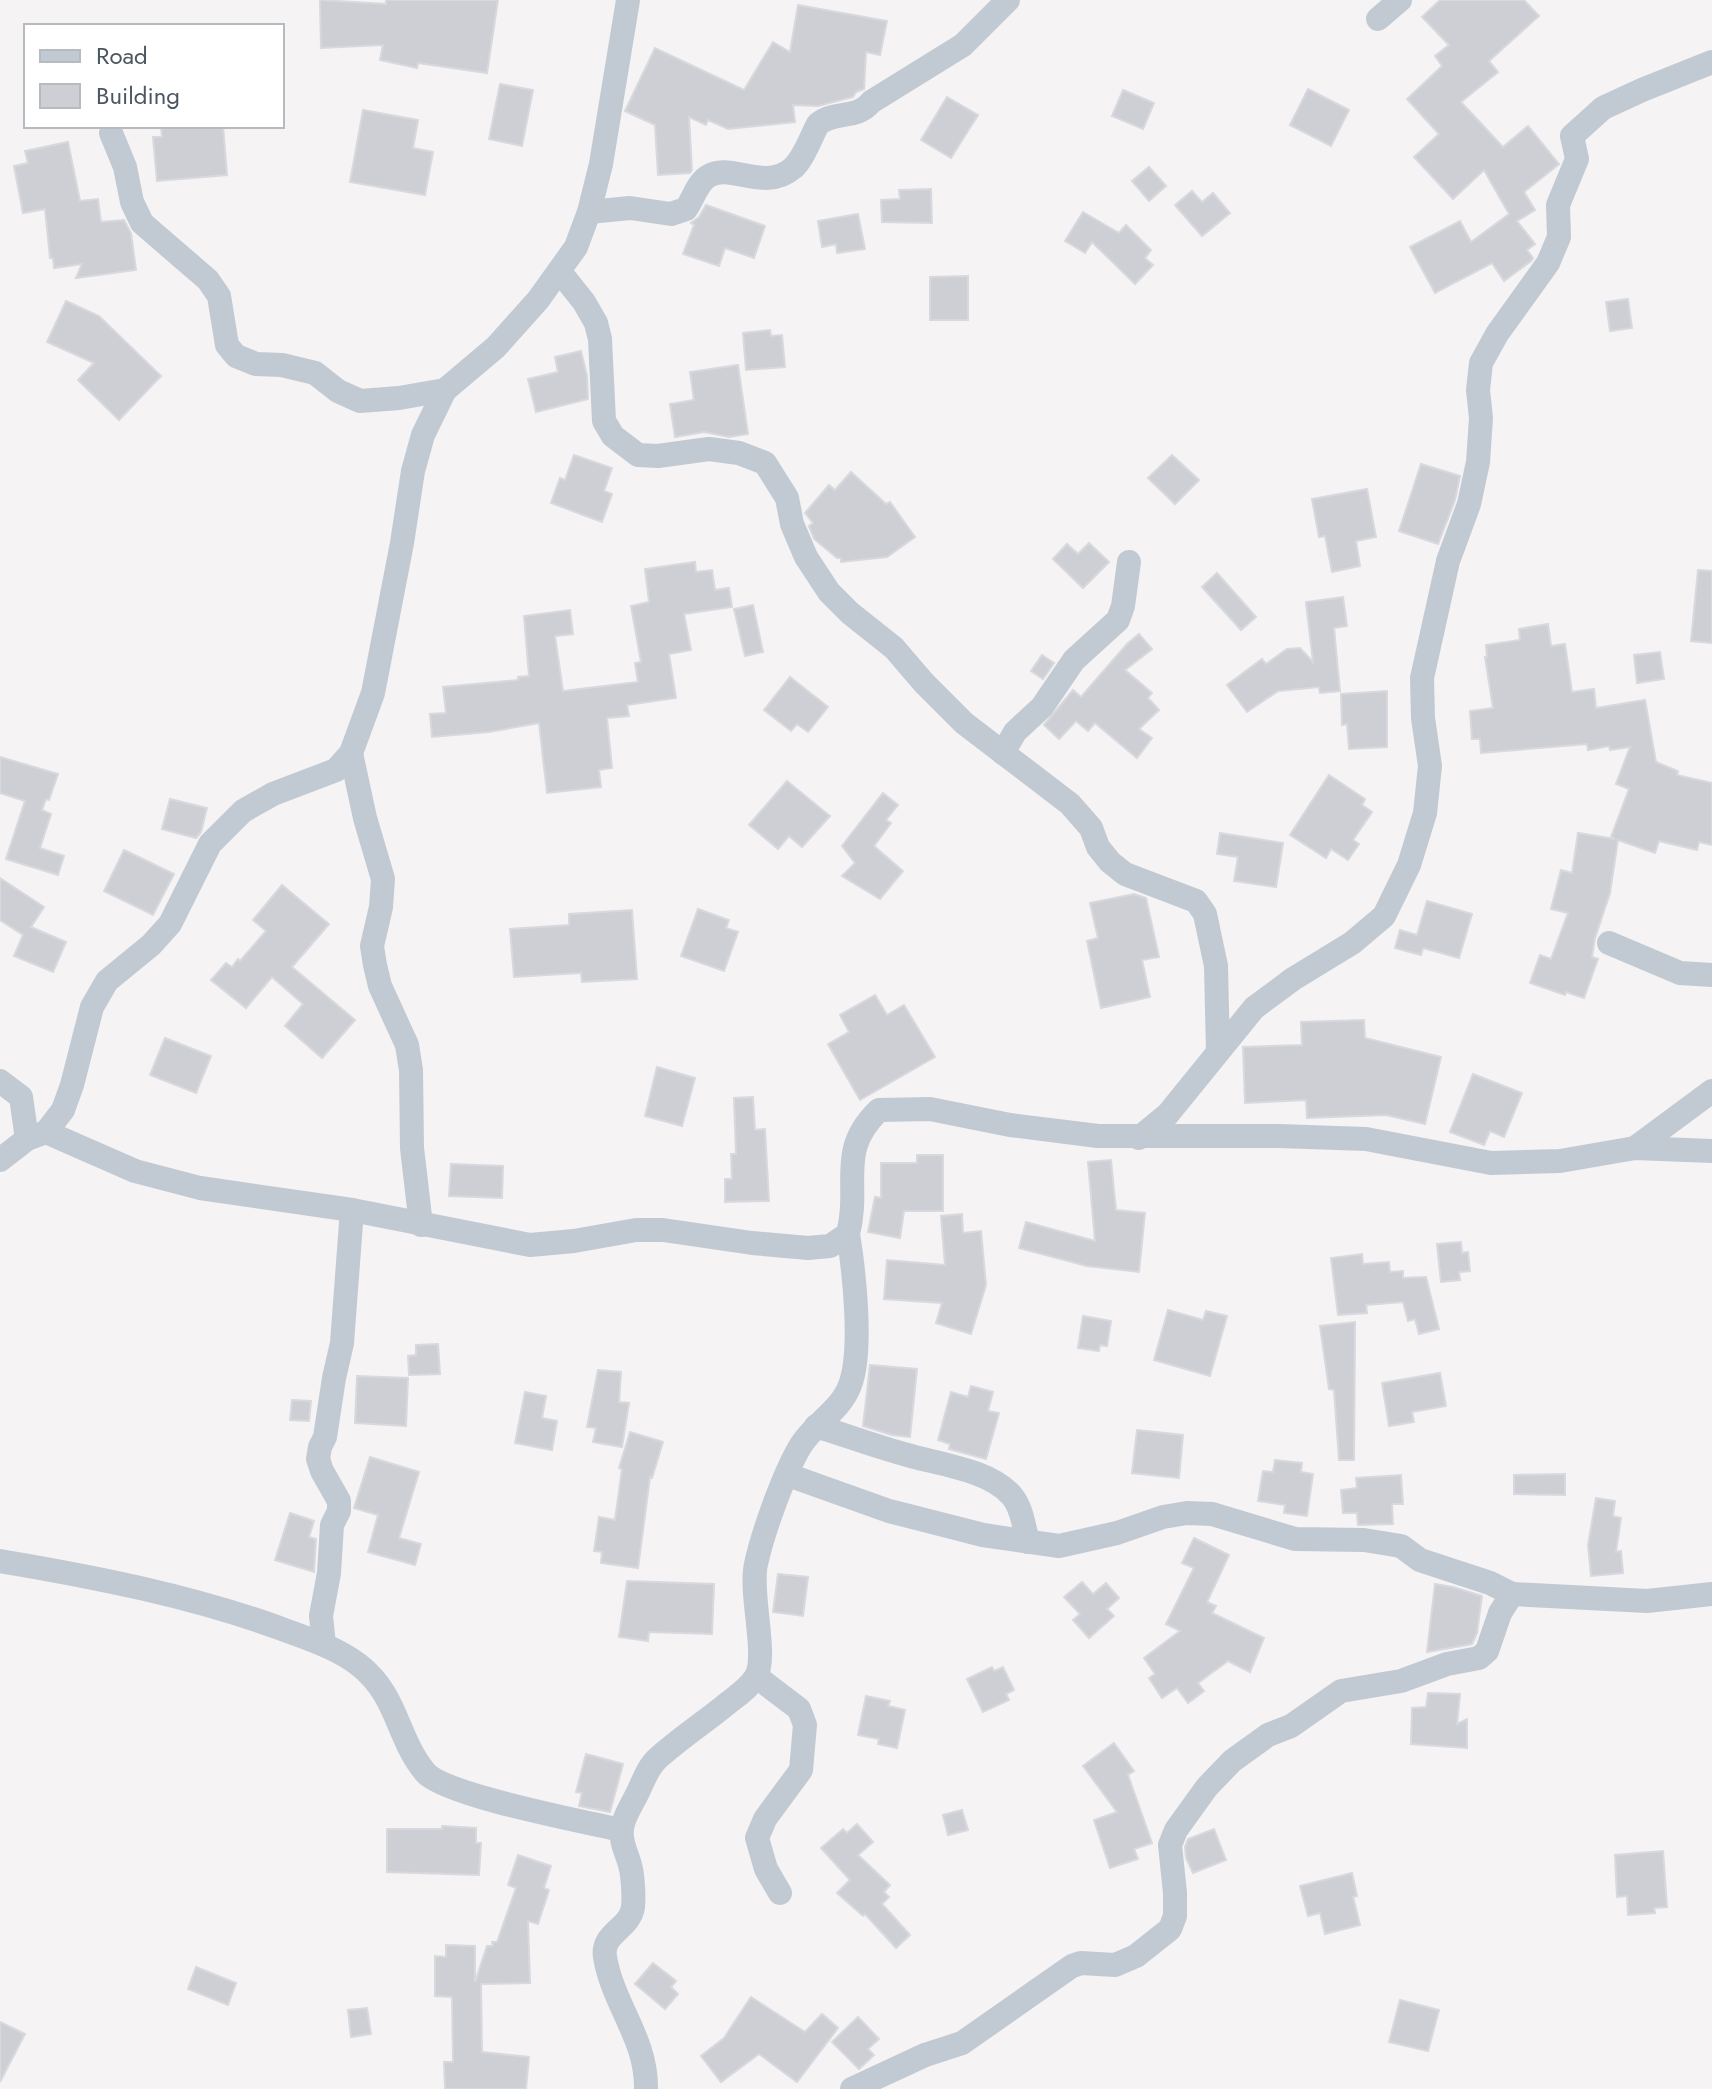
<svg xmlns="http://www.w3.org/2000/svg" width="1712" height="2089" font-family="Jost,sans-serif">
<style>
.building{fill:#cdcfd5;stroke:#d7d9de;stroke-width:2}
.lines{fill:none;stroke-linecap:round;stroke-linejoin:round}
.minor{stroke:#c1cad2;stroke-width:24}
</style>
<rect width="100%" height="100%" fill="#f5f3f3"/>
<g class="building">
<polygon points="320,0 386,4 386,0 498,0 487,73 418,63 417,68 380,60 383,45 321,48"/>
<polygon points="1440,0 1524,0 1539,16 1489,61 1498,72 1461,102 1503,147 1528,126 1559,164 1524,192 1535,210 1517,221 1535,244 1527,250 1533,258 1531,261 1504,281 1492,263 1435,293 1410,247 1460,221 1471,242 1509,214 1484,170 1453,199 1414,157 1439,134 1407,99 1442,66 1435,56 1449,45 1422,17"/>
<polygon points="798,5 887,21 880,55 866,52 864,89 856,92 853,97 818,106 793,105 795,122 728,129 708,120 706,125 689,117 692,170 690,173 658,175 655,125 625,111 655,48 744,90 773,42 790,52"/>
<polygon points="500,84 533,90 522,146 489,139"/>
<polygon points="1308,89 1349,110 1331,146 1290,125"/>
<polygon points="1123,90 1154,103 1143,129 1112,116"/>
<polygon points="947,97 978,115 951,158 921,140"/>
<polygon points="363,110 418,120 413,148 433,152 425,195 350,182"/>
<polygon points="161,126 223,126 227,175 157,181 153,137 162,137"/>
<polygon points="68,142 80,201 98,199 101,222 124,220 131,233 136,270 76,278 82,264 54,268 53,258 50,258 45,209 23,213 14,166 28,163 25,151"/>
<polygon points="1149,167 1166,186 1149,201 1132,181"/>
<polygon points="931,189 932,223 882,222 881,200 900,199 899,190"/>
<polygon points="1192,191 1202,202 1213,193 1230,213 1202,236 1175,205"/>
<polygon points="706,205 765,226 754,258 725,248 719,266 683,254 694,225 691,223 699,217"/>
<polygon points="1083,212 1119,233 1126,225 1151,250 1145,258 1153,265 1135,284 1092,242 1085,253 1065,241"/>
<polygon points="858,214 865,249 837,253 836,244 822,247 818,221"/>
<polygon points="968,276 968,320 930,320 930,277"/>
<polygon points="1628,299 1632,328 1610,331 1606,302"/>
<polygon points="66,301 99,316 161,376 119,420 78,380 94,363 47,342"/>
<polygon points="770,330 771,336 782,335 785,367 746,370 743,333"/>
<polygon points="581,351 587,376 588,399 536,412 528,379 558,372 555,357"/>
<polygon points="738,365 748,434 729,437 704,432 675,437 670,404 694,400 690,372"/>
<polygon points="574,455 612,468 604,491 612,494 602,522 551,503 560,478 565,480"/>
<polygon points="1172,455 1199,480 1175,504 1148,478"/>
<polygon points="1421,464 1460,476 1455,500 1438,544 1399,531"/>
<polygon points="851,472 886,504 890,502 915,537 887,557 841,562 841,558 837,558 814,539 809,526 813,523 805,513 829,485 835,490"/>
<polygon points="1367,489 1376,537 1356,541 1360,566 1332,572 1325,536 1319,537 1312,499"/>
<polygon points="1089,543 1109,562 1083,588 1053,559 1067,544 1078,554"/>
<polygon points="695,562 696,572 712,570 715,590 729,588 732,607 684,614 691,650 669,654 676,698 627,705 629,716 607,718 612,768 599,770 601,787 547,793 539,723 489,732 432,737 430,714 446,713 443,687 518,680 518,677 529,676 524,616 570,610 573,634 555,636 563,691 638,682 635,663 641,662 631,606 649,602 645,569"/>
<polygon points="1698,570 1712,571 1712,643 1691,641"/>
<polygon points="1217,573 1256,617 1241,630 1202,587"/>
<polygon points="1343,597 1347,626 1334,628 1340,691 1320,693 1319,687 1278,691 1247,712 1227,685 1262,659 1266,664 1287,649 1300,648 1313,662 1306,602"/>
<polygon points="753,605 763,652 745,656 734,609"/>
<polygon points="1548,624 1551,646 1565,644 1572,692 1594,689 1596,708 1645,700 1656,762 1678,771 1677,775 1712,783 1712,845 1699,842 1697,850 1659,841 1655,853 1618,840 1610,893 1595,938 1592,957 1598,959 1584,998 1566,992 1565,995 1530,983 1540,955 1551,959 1568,913 1551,909 1561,870 1572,873 1578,833 1615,839 1611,837 1629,789 1616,784 1630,747 1610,750 1609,746 1588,750 1587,744 1481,753 1480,739 1472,739 1470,711 1493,708 1485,657 1487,657 1486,645 1520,640 1519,629"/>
<polygon points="1139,634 1152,649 1125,670 1152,693 1148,698 1159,710 1139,729 1152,738 1137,758 1095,723 1088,731 1076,721 1059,739 1044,725 1073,690 1081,697 1127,644"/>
<polygon points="1660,652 1664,679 1637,683 1634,655"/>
<polygon points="1042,655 1054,663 1043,679 1031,671"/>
<polygon points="790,677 828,707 808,732 797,724 791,731 764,710"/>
<polygon points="1387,691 1387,747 1349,749 1347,724 1342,725 1341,694"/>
<polygon points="0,757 58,774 49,800 46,799 42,810 51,814 40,848 64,856 58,875 6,859 25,801 0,793"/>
<polygon points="1329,775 1365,799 1362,805 1372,812 1353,840 1359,844 1348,860 1331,849 1326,858 1290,835"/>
<polygon points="787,781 830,816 802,847 789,836 778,849 749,825"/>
<polygon points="883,793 898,805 886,820 891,823 874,846 903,871 880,899 842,876 855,863 842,846"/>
<polygon points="170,799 207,808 201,832 196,838 162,829"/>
<polygon points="1220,833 1283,843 1276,887 1234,881 1238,857 1217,854"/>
<polygon points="124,850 174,874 153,915 104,891"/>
<polygon points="0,878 44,907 31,927 66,942 53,972 14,956 23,935 0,920"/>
<polygon points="282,885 329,924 292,967 355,1020 322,1058 285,1026 303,1004 272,977 246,1008 211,980 226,963 232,967 238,959 240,961 266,931 253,920"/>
<polygon points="1134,894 1146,898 1159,957 1142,960 1150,997 1101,1008 1087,941 1098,938 1090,903"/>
<polygon points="1427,901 1472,914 1459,958 1423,948 1421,955 1395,948 1400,930 1417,935"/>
<polygon points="698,909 729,920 726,928 738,932 724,971 681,956"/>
<polygon points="632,910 637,979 582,982 581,973 514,977 510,929 569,925 569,914"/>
<polygon points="875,995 887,1015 904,1005 935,1057 860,1100 828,1044 849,1032 840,1015"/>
<polygon points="1364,1020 1365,1038 1441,1057 1425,1124 1386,1115 1307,1118 1306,1100 1245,1103 1243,1047 1302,1045 1301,1022"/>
<polygon points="165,1038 211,1056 196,1093 150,1075"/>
<polygon points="657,1067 695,1078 682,1126 645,1116"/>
<polygon points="1473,1074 1522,1093 1504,1137 1490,1131 1484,1145 1450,1132"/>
<polygon points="753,1097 755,1130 765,1129 769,1201 725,1202 725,1179 732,1179 731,1154 736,1154 734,1098"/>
<polygon points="917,1155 943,1155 943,1211 904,1211 900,1238 868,1232 875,1197 881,1198 881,1163 917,1163"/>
<polygon points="1111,1160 1116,1210 1145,1213 1139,1272 1087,1266 1019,1248 1026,1222 1095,1241 1088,1162"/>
<polygon points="451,1164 503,1166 502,1198 449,1196"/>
<polygon points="962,1214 963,1233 981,1231 986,1285 971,1334 936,1323 942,1303 884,1299 887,1260 945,1265 941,1216"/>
<polygon points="1461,1242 1462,1253 1468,1252 1470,1271 1459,1272 1460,1280 1441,1282 1437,1244"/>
<polygon points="1362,1254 1363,1264 1389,1262 1390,1272 1403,1271 1403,1278 1426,1277 1439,1329 1419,1334 1415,1319 1408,1321 1403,1302 1366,1305 1367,1313 1338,1315 1331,1258"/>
<polygon points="1168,1310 1203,1320 1206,1311 1227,1316 1210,1376 1154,1360"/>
<polygon points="1083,1316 1111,1321 1107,1346 1100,1345 1099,1351 1078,1348"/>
<polygon points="1355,1322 1354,1460 1339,1460 1334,1390 1329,1389 1320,1326"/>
<polygon points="438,1344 440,1374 409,1375 408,1356 416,1355 416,1345"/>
<polygon points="870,1365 917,1369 910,1437 892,1435 863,1426"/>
<polygon points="598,1370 621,1372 619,1402 629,1403 622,1447 593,1442 596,1428 587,1427"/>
<polygon points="1440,1373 1446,1406 1412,1412 1414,1422 1389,1426 1382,1383"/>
<polygon points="357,1376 408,1378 406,1426 355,1423"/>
<polygon points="971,1386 993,1392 988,1411 999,1413 986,1459 949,1449 950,1444 938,1440 951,1392 968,1397"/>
<polygon points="525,1392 546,1396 542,1418 557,1421 552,1450 515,1443"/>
<polygon points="292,1400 311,1401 309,1421 290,1420"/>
<polygon points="1137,1430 1183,1435 1179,1478 1132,1473"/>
<polygon points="630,1432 663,1442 652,1478 650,1477 638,1568 601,1563 602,1552 594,1551 599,1517 615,1520 622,1469 619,1468"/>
<polygon points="370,1457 419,1472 399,1538 421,1544 415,1565 368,1552 378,1515 354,1508"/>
<polygon points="1275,1460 1302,1463 1301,1472 1313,1474 1307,1516 1284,1513 1285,1505 1258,1501 1263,1471 1273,1472"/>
<polygon points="1565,1474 1565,1495 1514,1494 1514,1475"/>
<polygon points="1401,1475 1403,1504 1392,1504 1393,1524 1358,1525 1357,1513 1343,1513 1341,1490 1357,1488 1356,1478"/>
<polygon points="1596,1498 1615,1501 1613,1516 1621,1518 1616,1552 1621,1551 1623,1573 1591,1576 1588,1545"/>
<polygon points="290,1513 314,1521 309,1537 316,1539 314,1572 275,1560"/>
<polygon points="1194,1538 1229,1555 1207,1602 1216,1606 1212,1613 1264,1638 1250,1672 1228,1661 1198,1683 1204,1691 1188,1703 1177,1688 1162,1698 1149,1678 1155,1674 1144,1658 1180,1631 1166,1624 1194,1568 1182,1563"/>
<polygon points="778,1574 808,1577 803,1616 773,1612"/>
<polygon points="627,1581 714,1584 712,1634 649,1632 648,1641 619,1637"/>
<polygon points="1082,1582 1093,1594 1106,1583 1119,1598 1107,1609 1114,1616 1089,1638 1073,1620 1080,1614 1064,1597"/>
<polygon points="1435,1584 1453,1587 1482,1596 1477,1633 1472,1644 1427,1652"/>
<polygon points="992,1667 994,1671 1003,1667 1014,1690 1006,1694 1009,1700 983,1712 967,1679"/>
<polygon points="1428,1693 1460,1694 1457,1724 1467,1719 1467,1748 1411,1744 1412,1708 1426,1707"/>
<polygon points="866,1696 890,1701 888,1706 905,1710 897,1748 878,1744 879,1739 858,1735"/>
<polygon points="1114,1743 1134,1771 1128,1775 1152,1843 1134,1849 1138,1859 1110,1868 1094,1820 1117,1812 1083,1766"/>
<polygon points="586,1754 623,1764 610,1812 579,1806 582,1793 576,1792"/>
<polygon points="962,1810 968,1830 948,1835 943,1815"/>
<polygon points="857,1824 873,1842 858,1855 890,1885 884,1892 889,1897 882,1904 910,1935 896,1948 865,1914 863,1916 837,1893 850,1880 821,1848 843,1829 847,1833"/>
<polygon points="442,1826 476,1828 476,1843 481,1843 479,1875 387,1872 387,1829 442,1829"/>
<polygon points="1214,1829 1226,1860 1193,1873 1186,1858 1185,1847 1188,1839"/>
<polygon points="1663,1851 1667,1907 1654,1908 1655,1913 1628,1915 1627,1896 1617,1897 1615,1855"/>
<polygon points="518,1855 551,1866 544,1888 549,1890 538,1924 528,1921 530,1983 481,1984 482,2052 529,2057 526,2089 445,2089 444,2062 453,2062 452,1997 435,1996 435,1956 446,1957 446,1945 475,1946 475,1982 487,1946 493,1946 492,1942 497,1942 516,1888 508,1885"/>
<polygon points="1352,1873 1357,1896 1353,1897 1360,1925 1325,1934 1320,1913 1308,1916 1300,1886"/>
<polygon points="653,1963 676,1981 671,1987 678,1994 665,2009 635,1984"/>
<polygon points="196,1967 236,1983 228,2005 188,1989"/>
<polygon points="751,1997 805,2032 822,2014 838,2028 797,2082 759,2054 721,2082 701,2056 724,2038"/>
<polygon points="1400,2000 1439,2010 1428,2051 1389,2042"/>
<polygon points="367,2008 371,2034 351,2037 348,2010"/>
<polygon points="858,2017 879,2039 868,2049 874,2055 859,2069 832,2042"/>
<polygon points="0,2022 25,2034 0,2082"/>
</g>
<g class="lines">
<g class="minor">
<polyline points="1378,19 1400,0"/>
<polyline points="111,133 125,167 132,202 142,223 208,280 219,296 227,345 236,356 256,364 282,365 315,373 338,391 360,401 399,398 445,390"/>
<path d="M589,212L630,208L671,214L686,209C693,199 697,184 707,177C730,161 764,193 793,168C804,158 811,137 818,124C836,110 857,120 871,102L963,45L1008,0"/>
<polyline points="560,272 584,302 596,323 600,339 604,421 613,436 638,455 658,456 709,449 739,453 765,463 787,498 792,524 806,557 829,592 850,613 894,648 924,683 964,723 1070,804 1091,828 1098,847 1110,862 1125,874 1196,901 1205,914 1216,966 1218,1052"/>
<polyline points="351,753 365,818 383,879 381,907 372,946 375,965 380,986 407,1045 411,1070 412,1148 421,1225"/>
<polyline points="1003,753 1015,732 1042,707 1074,660 1118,620 1123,606 1129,562"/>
<polyline points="1609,943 1680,973 1712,975"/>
<polyline points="0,1081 21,1097 27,1139"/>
<polyline points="46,1132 63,1110 72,1085 92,1007 107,981 151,945 170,924 210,844 243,811 273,794 336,770 351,753 373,693 402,543 413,471 423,435 445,390 496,347 538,300 576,247 589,212 601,164 628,0"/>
<polyline points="1139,1138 1168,1114 1254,1008 1293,979 1352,943 1384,916 1409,865 1425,813 1430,766 1423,718 1422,678 1448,561 1469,504 1478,462 1481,418 1478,390 1481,363 1497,334 1548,263 1559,237 1558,205 1577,159 1572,136 1603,108 1642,90 1712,62"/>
<polyline points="1635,1148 1712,1091"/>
<path d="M0,1160L27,1139L46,1132L135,1171L200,1188L352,1210L530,1245L574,1241L636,1230H663L752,1243L808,1248L830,1246L848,1234C861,1184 836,1151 879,1110L930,1109L1010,1125L1098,1136H1279L1366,1139L1491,1163L1560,1161L1635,1148L1712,1151"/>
<path d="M816,1426C845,1435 874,1446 904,1454C936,1464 989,1469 1012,1496C1022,1508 1024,1527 1028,1542"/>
<polyline points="788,1475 889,1511 983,1535 1059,1546 1117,1533 1163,1517 1187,1513 1212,1514 1295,1539 1364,1540 1401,1546 1420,1560 1490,1583 1512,1594 1647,1601 1712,1594"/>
<path d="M0,1561C95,1577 192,1596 282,1629C309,1639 337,1648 359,1665C398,1695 397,1739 425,1772C443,1795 586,1822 621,1830"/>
<polyline points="324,1645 321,1616 329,1573 332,1525 339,1511 339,1501 322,1471 318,1459 320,1447 325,1437 334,1378 342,1343 352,1210"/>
<polyline points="757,1677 799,1709 805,1725 801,1770 765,1819 757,1838 766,1869 780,1893"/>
<path d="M646,2089C647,2039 613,2005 605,1957C601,1933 630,1929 633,1907C634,1895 633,1876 630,1865C627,1853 620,1842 622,1829C623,1818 631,1806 636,1796C642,1785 647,1768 657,1759C679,1739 705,1722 728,1703C737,1696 749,1688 755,1678C769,1659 749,1593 756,1564C763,1532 784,1473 801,1445C815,1423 841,1410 850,1385C863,1351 854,1270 848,1234"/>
<polyline points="852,2089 925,2055 962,2043 1072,1966 1081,1963 1115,1965 1136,1956 1170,1929 1175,1916 1175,1893 1170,1845 1176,1830 1207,1787 1232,1761 1268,1735 1291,1726 1341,1691 1401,1681 1447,1664 1479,1658 1487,1651 1500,1613 1512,1594"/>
</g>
</g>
<rect x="24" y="24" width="260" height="104" fill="#ffffff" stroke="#b7bbc0" stroke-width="2"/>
<rect x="40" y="50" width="40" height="12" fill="#c1cad2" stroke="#b7bbc0" stroke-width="2"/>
<text x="96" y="64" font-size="24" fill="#4a5661">Road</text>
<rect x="40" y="84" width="40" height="24" fill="#cdcfd5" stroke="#b7bbc0" stroke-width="2"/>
<text x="96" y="104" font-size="24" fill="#4a5661">Building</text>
</svg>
